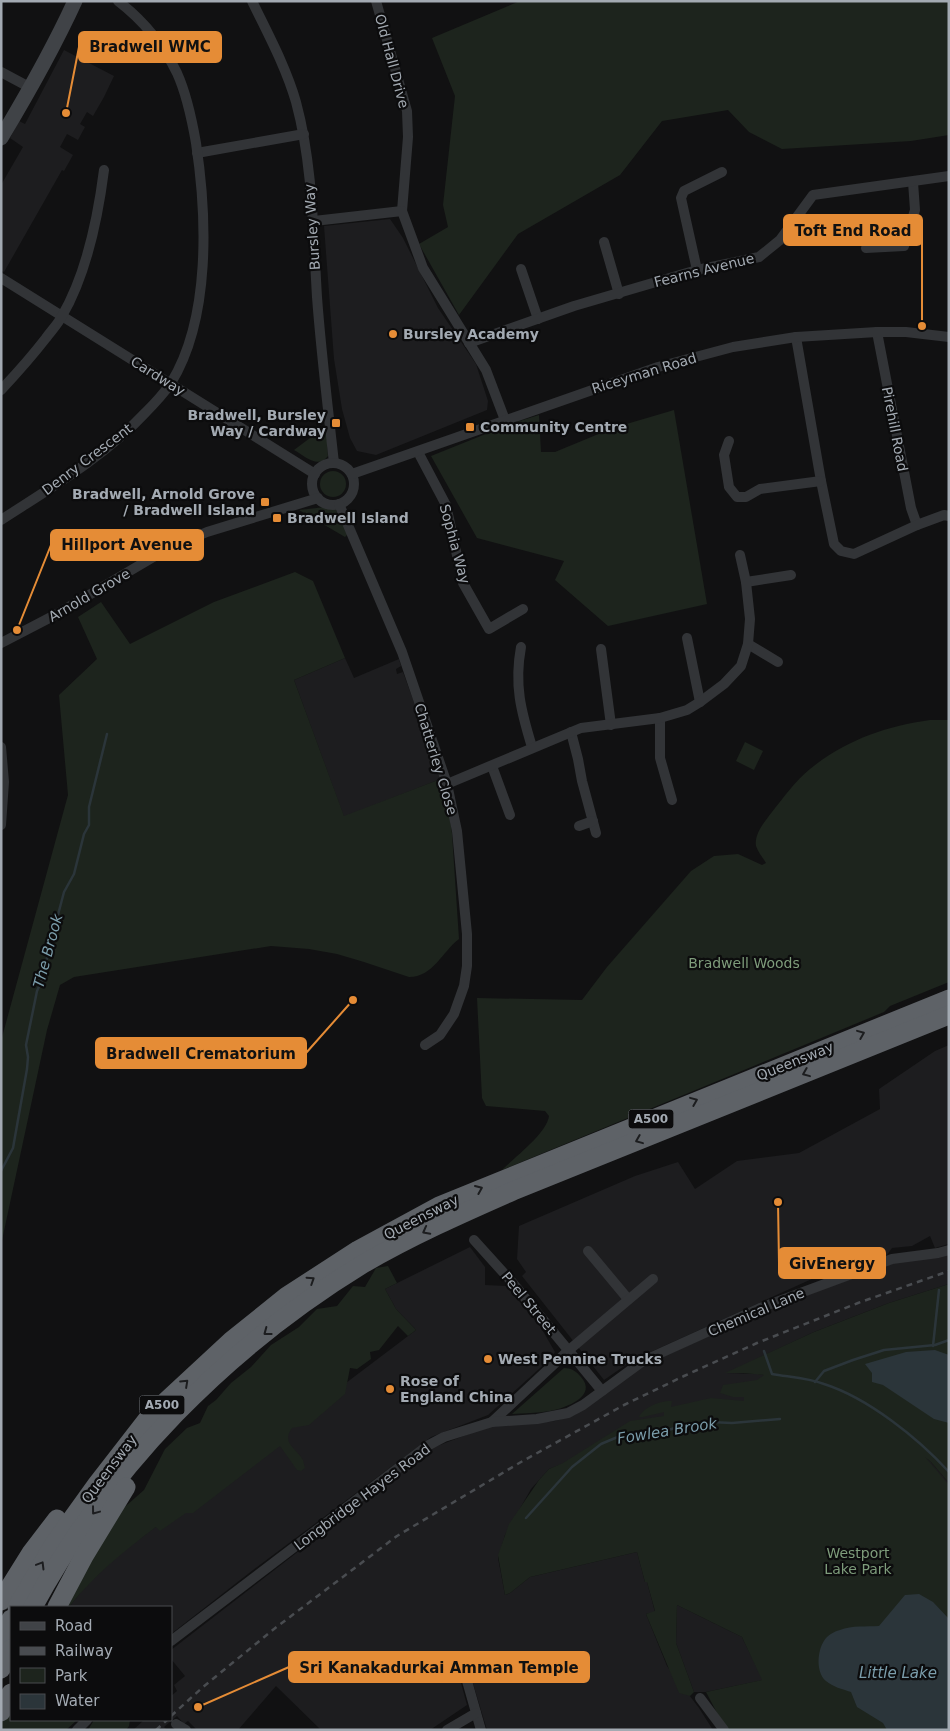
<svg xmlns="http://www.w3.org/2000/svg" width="950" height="1731" font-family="'DejaVu Sans',sans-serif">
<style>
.built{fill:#1d1d1f}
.green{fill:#1d241d}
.water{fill:#2b353a}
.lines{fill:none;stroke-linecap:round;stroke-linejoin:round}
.stream{stroke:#2b353a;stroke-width:2.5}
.street{stroke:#323437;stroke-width:10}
.secondary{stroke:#404347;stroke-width:15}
.highway{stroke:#5e6267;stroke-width:19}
.rail{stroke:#494c50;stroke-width:2.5;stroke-dasharray:6 5;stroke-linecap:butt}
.oneway{stroke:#1c1d1f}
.poi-dot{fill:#e58c36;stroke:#0c0c0d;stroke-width:2}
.labels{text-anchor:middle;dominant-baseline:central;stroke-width:4.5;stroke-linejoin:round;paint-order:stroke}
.shield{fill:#0c0c0d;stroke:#767b80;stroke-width:1}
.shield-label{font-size:12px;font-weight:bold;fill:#a3aab2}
.street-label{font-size:14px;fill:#a3aab2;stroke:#0c0c0d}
.poi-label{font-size:14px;font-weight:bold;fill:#a3aab2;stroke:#0c0c0d;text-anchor:start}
.park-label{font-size:14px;fill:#7e9c7b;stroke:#0c0c0d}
.water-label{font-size:15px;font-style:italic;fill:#7b9dab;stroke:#0c0c0d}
.leader{fill:none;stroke:#e58c36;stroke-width:2}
.callout-dot{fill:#e58c36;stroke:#0c0c0d;stroke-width:2}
.callout{fill:#e58c36;stroke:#e58c36;stroke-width:2}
.callout-label{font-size:15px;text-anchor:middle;font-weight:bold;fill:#111}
</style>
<rect width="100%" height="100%" fill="#111112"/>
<g class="built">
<polygon points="64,50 114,76 104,97 93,116 87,112 80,124 85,127 78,140 67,134 60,147 73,155 64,171 62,170 4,272 1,270 1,185 23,147 10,138 19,121 25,124"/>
<polygon points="390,219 403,238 438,308 476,364 488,401 487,410 376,455 357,451 350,438 342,409 334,359 324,226"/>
<polygon points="345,658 354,678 399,659 401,666 396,669 397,674 403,672 441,777 438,780 344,817 294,680"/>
<polygon points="949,1045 949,1244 935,1248 930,1236 912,1246 892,1248 887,1255 855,1266 845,1264 633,1360 604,1380 522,1276 526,1272 517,1259 519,1226 635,1176 678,1162 695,1189 737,1161 799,1153 880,1109 879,1089 935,1051"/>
<polygon points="470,1247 485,1267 485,1285 506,1286 540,1326 555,1352 550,1359 488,1415 431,1437 253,1570 171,1634 171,1607 69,1607 84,1588 117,1556 416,1330 396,1309 385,1289"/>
<polygon points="949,1254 949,1284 889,1303 814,1332 727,1373 758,1374 777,1378 862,1410 900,1435 931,1462 949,1483 949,1530 771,1416 741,1413 700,1412 549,1469 531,1489 505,1535 498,1558 505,1595 510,1593 530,1577 637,1552 645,1582 647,1582 655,1612 646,1614 667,1666 699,1708 713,1730 487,1730 472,1680 461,1683 467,1705 430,1730 321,1730 276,1686 238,1730 197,1730 188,1721 184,1724 177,1716 164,1727 167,1730 133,1730 144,1720 171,1720 171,1696 177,1691 174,1685 185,1676 171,1659 171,1650 432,1448 487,1427 555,1421 575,1415 641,1367 764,1311 894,1263"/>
<polygon points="677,1605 742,1637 763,1680 706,1692 694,1692 676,1643"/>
</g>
<g class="green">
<polygon points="520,1 949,1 949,135 911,141 782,149 749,132 728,110 662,121 620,175 518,234 459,315 419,244 448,227 443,205 455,96 432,38"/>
<polygon points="674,410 707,604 608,626 555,580 564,561 477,538 431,456 513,423 539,415 541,452 555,452 613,428"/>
<path d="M326,426L328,456C318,469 306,457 294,450Z"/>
<circle cx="333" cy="484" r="13"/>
<polygon points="334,506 347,532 347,535 345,537 299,510"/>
<path d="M295,572L313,581L345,658L294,680L344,816L438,780L450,818L452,834L459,939C442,952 433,977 409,977L364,962L337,954L309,949L271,946L74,977L60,985L47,1030L1,1245V1041L68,795L59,695L97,659L78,617L101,602L130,644L214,602Z"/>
<path d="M930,720H949V982L890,1006L884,1012L502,1170C515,1157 547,1133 549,1116L545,1111L486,1106L482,1098L477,998L582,1000L607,967L691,871L714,856L738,854L762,865L766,863C763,858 758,852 756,846C754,834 765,821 772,812C784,797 795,781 810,769C844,741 886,726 930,720Z"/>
<polygon points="745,742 763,751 754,770 736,761"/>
<path d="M388,1266L397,1283L385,1289L396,1309L416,1330L408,1336L398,1326L379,1350L370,1352L371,1359L357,1369L350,1368L345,1394L309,1425L292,1428C281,1443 296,1448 303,1460C303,1460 305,1468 305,1468L301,1471L297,1470L280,1446L193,1513H186L160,1531L156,1527C124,1551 94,1575 69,1607H63L119,1512L144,1490L165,1449L187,1428L200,1423L208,1406L216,1400L231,1383L251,1367L271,1345L299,1327L317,1309L337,1306L353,1286L365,1287L376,1268Z"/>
<path d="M949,1284V1483L931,1462L925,1457L949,1485V1730H726L706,1692L762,1680L742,1637L677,1605L676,1643L694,1692L690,1696L679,1693L646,1614L655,1611L647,1582H645L637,1552L530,1577L510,1593L505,1595L498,1555L509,1524L539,1480L549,1469L563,1463L630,1421L664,1416V1412L643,1417H639C643,1407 662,1400 672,1401L671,1407L711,1398L744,1401V1397H733L720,1393L723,1385L757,1380L764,1375L743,1373H725L814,1332L889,1303Z"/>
<path d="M564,1368C571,1368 576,1371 581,1377C598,1396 566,1408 550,1411C538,1413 524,1413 512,1414Z"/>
<polygon points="11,1705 11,1720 77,1720 66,1730 1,1730 1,1724"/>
<polygon points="94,1720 130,1720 129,1726 126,1730 88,1730"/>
</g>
<g class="water">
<polygon points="935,1350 949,1355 949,1423 934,1419 883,1385 872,1382 872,1373 865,1364 906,1352"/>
<path d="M919,1594L933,1602L949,1619V1730H887L883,1723L857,1707L851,1692C842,1689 833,1687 826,1681C815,1672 817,1647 827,1637C830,1634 836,1631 840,1630C852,1625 867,1627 879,1626L905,1595Z"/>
</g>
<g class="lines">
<g class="stream">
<polyline points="1,1171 13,1148 27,1069 28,1057 26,1045 37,991 42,980 50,945 64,892 74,874 84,834 89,825 89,807 107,734"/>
<polyline points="933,1346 939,1290"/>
<path d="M764,1351L772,1374C789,1377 808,1378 824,1384C868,1398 918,1438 949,1472"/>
<polyline points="815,1382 824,1371 853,1360 884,1350 935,1345 949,1340"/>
<polyline points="526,1518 572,1467 601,1444 620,1436 637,1438 656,1434 681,1426 710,1422 732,1423 780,1419"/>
</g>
<g class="street">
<path d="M252,1C268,34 286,67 296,102C313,165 313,232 317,297C321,352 328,408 334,463"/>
<polyline points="376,1 407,111 408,137 402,211"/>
<polyline points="1,72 31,88"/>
<polyline points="197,153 304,134"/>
<polyline points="314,221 402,211 423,268 486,370 505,420"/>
<polyline points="604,242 619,294"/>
<polyline points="866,248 904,246 915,210 913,182"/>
<polyline points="521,269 538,319"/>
<polyline points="697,270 681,198 684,191 722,172"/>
<polyline points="1,278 315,474"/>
<polyline points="877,332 911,508 917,525"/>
<polyline points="796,337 821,481 834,544 841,551 854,554 917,525 944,515 949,516"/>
<polyline points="469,343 574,306 697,270 759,257 780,240 813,195 949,176"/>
<path d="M1,390C17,373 32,356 46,338C51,331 58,324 62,316C86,275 98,217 104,170"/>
<polyline points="729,441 724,455 729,487 737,497 746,497 760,489 821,481"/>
<polyline points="418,452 446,505 463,583 489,629 523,609"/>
<circle cx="333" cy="484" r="21"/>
<polyline points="352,474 658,367 733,347 796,337 877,332 906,332 949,337"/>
<polyline points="339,504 402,652 447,784 457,831 467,934 467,966 464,986 454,1014 440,1035 425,1045"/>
<path d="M1,520C52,487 105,456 146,412C155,403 164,393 171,383C211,318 207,216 196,143C192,120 187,95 177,73C163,44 144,21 118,1"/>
<polyline points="746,582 791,575"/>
<polyline points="687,638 700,702"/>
<polyline points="1,643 55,615 167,549 207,532 318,498"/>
<polyline points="748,644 778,662"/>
<path d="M521,647C514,685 521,711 532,747"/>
<polyline points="601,649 611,725"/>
<polyline points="660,718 660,758 672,800"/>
<polyline points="571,732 578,759 582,781 596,833"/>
<polyline points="1,747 4,782 1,825"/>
<polyline points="492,766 510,815"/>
<polyline points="447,784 581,728 660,718 687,710 700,702 724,684 741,666 748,644 750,619 746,582 740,555"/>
<polyline points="579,826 593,821"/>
<polyline points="474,1240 511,1281 602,1391"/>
<polyline points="588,1251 628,1299"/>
<polyline points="492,1422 569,1350 653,1279"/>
<polyline points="171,1641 427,1446 444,1437 492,1422 537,1419 568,1413 583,1405 643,1361 760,1308 892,1259 938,1253 949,1250"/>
<polyline points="467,1681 481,1730"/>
<polyline points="700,1698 724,1730"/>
<polyline points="176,1724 186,1730"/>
<polyline points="77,1730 87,1720"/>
<polyline points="447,1730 476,1713"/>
</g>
<path class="secondary" d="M1,138C28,93 53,49 75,1"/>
<g class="highway">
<polyline points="1,1601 31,1553 57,1519"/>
<polyline points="17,1607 54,1544 97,1484 149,1417 231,1341 287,1296 358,1250 439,1206 949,999"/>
<path d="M33,1607C110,1465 226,1348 363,1264C411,1236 463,1213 513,1191L949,1015"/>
<polyline points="57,1607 84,1556 126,1487"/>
<polyline points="1,1639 11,1619"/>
<polyline points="1,1669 11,1649"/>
<polyline points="1,1712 11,1693"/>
</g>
<g class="rail">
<polyline points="171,1716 203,1687 274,1629 397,1536 521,1462 624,1405 684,1376 757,1343 858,1303 949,1271"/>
<polyline points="156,1730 167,1720"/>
</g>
</g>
<defs><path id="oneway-chevron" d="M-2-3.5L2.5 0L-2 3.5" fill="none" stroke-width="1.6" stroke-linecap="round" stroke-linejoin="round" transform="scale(1.25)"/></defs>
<g class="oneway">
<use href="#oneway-chevron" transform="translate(861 1034) rotate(-22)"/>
<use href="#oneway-chevron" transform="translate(806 1073) rotate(158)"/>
<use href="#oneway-chevron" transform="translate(694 1101) rotate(-22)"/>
<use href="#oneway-chevron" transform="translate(639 1140) rotate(158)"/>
<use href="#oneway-chevron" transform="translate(479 1189) rotate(-23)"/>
<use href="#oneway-chevron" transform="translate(426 1231) rotate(152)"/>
<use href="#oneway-chevron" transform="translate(311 1280) rotate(-33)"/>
<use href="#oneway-chevron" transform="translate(267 1332) rotate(143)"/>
<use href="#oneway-chevron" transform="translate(185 1383) rotate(-43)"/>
<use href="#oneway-chevron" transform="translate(95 1511) rotate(127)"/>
<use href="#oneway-chevron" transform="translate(41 1565) rotate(-59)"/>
</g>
<g class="poi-dot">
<circle cx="393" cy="334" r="5"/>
<rect x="331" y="418" width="10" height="10" rx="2.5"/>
<rect x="465" y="422" width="10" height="10" rx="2.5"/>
<rect x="260" y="497" width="10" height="10" rx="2.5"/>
<rect x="272" y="513" width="10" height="10" rx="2.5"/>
<circle cx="488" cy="1359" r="5"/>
<circle cx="390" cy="1389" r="5"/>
</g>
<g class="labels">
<g class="shield">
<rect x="628.5" y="1109.5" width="45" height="19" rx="4"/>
<rect x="139.5" y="1395.5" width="45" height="19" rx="4"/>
</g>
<g class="shield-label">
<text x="651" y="1119">A500</text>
<text x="162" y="1405">A500</text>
</g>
<g class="street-label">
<text transform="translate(392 61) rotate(75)">Old Hall Drive</text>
<text transform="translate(312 227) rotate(-94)">Bursley Way</text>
<text transform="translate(704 270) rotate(-14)">Fearns Avenue</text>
<text transform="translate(644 373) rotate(-17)">Riceyman Road</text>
<text transform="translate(158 376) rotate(32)">Cardway</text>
<text transform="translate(895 429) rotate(79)">Pirehill Road</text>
<text transform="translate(87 459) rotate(-37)">Denry Crescent</text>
<text transform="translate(455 544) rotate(75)">Sophia Way</text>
<text transform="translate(89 595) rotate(-30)">Arnold Grove</text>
<text transform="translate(436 759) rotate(73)">Chatterley Close</text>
<text transform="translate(795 1061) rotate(-22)">Queensway</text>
<text transform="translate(421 1217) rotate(-27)">Queensway</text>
<text transform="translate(529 1303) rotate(50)">Peel Street</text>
<text transform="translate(756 1312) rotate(-23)">Chemical Lane</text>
<text transform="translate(109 1469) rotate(-53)">Queensway</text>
<text transform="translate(362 1497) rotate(-37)">Longbridge Hayes Road</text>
</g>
<g class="poi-label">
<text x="403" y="334">Bursley Academy</text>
<text x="326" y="415" text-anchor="end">Bradwell, Bursley<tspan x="326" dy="16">Way / Cardway</tspan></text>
<text x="480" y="427">Community Centre</text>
<text x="255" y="494" text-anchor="end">Bradwell, Arnold Grove<tspan x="255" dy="16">/ Bradwell Island</tspan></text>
<text x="287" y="518">Bradwell Island</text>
<text x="498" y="1359">West Pennine Trucks</text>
<text x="400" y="1381">Rose of<tspan x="400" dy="16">England China</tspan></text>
</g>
<g class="park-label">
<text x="744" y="963">Bradwell Woods</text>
<text x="858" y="1553">Westport<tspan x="858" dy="16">Lake Park</tspan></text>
</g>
<g class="water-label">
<text transform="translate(48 951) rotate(-75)">The Brook</text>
<text transform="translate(667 1431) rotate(-9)">Fowlea Brook</text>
<text x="898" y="1673">Little Lake</text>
</g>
</g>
<path class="leader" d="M66 113L79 47M922 326L922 230M17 630L51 545M353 1000L306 1053M778 1202L779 1263M198 1707L289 1667"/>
<g class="callout-dot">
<circle cx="66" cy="113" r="5"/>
<circle cx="922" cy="326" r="5"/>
<circle cx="17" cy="630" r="5"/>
<circle cx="353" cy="1000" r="5"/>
<circle cx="778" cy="1202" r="5"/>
<circle cx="198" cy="1707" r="5"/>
</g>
<g class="callout">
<rect x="79" y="32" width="142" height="30" rx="5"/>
<rect x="784" y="215" width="138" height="30" rx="5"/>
<rect x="51" y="530" width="152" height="30" rx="5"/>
<rect x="96" y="1038" width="210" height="30" rx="5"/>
<rect x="779" y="1248" width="106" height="30" rx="5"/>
<rect x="289" y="1652" width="300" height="30" rx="5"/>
</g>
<g class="callout-label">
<text x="150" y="52">Bradwell WMC</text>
<text x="853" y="236">Toft End Road</text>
<text x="127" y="550">Hillport Avenue</text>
<text x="201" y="1059">Bradwell Crematorium</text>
<text x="832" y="1269">GivEnergy</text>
<text x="439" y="1673">Sri Kanakadurkai Amman Temple</text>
</g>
<rect width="950" height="1731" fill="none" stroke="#a3aab2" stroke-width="5"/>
<rect x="10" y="1606" width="162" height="115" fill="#0c0c0d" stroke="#484b4f"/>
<rect x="20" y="1622" width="25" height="8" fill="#404347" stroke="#484b4f"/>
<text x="55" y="1631" font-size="15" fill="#a3aab2">Road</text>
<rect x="20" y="1647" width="25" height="8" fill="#494c50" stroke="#484b4f"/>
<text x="55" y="1656" font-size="15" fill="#a3aab2">Railway</text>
<rect x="20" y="1668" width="25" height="15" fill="#1d241d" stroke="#484b4f"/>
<text x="55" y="1681" font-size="15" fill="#a3aab2">Park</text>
<rect x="20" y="1694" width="25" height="15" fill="#2b353a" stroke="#484b4f"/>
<text x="55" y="1706" font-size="15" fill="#a3aab2">Water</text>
</svg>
